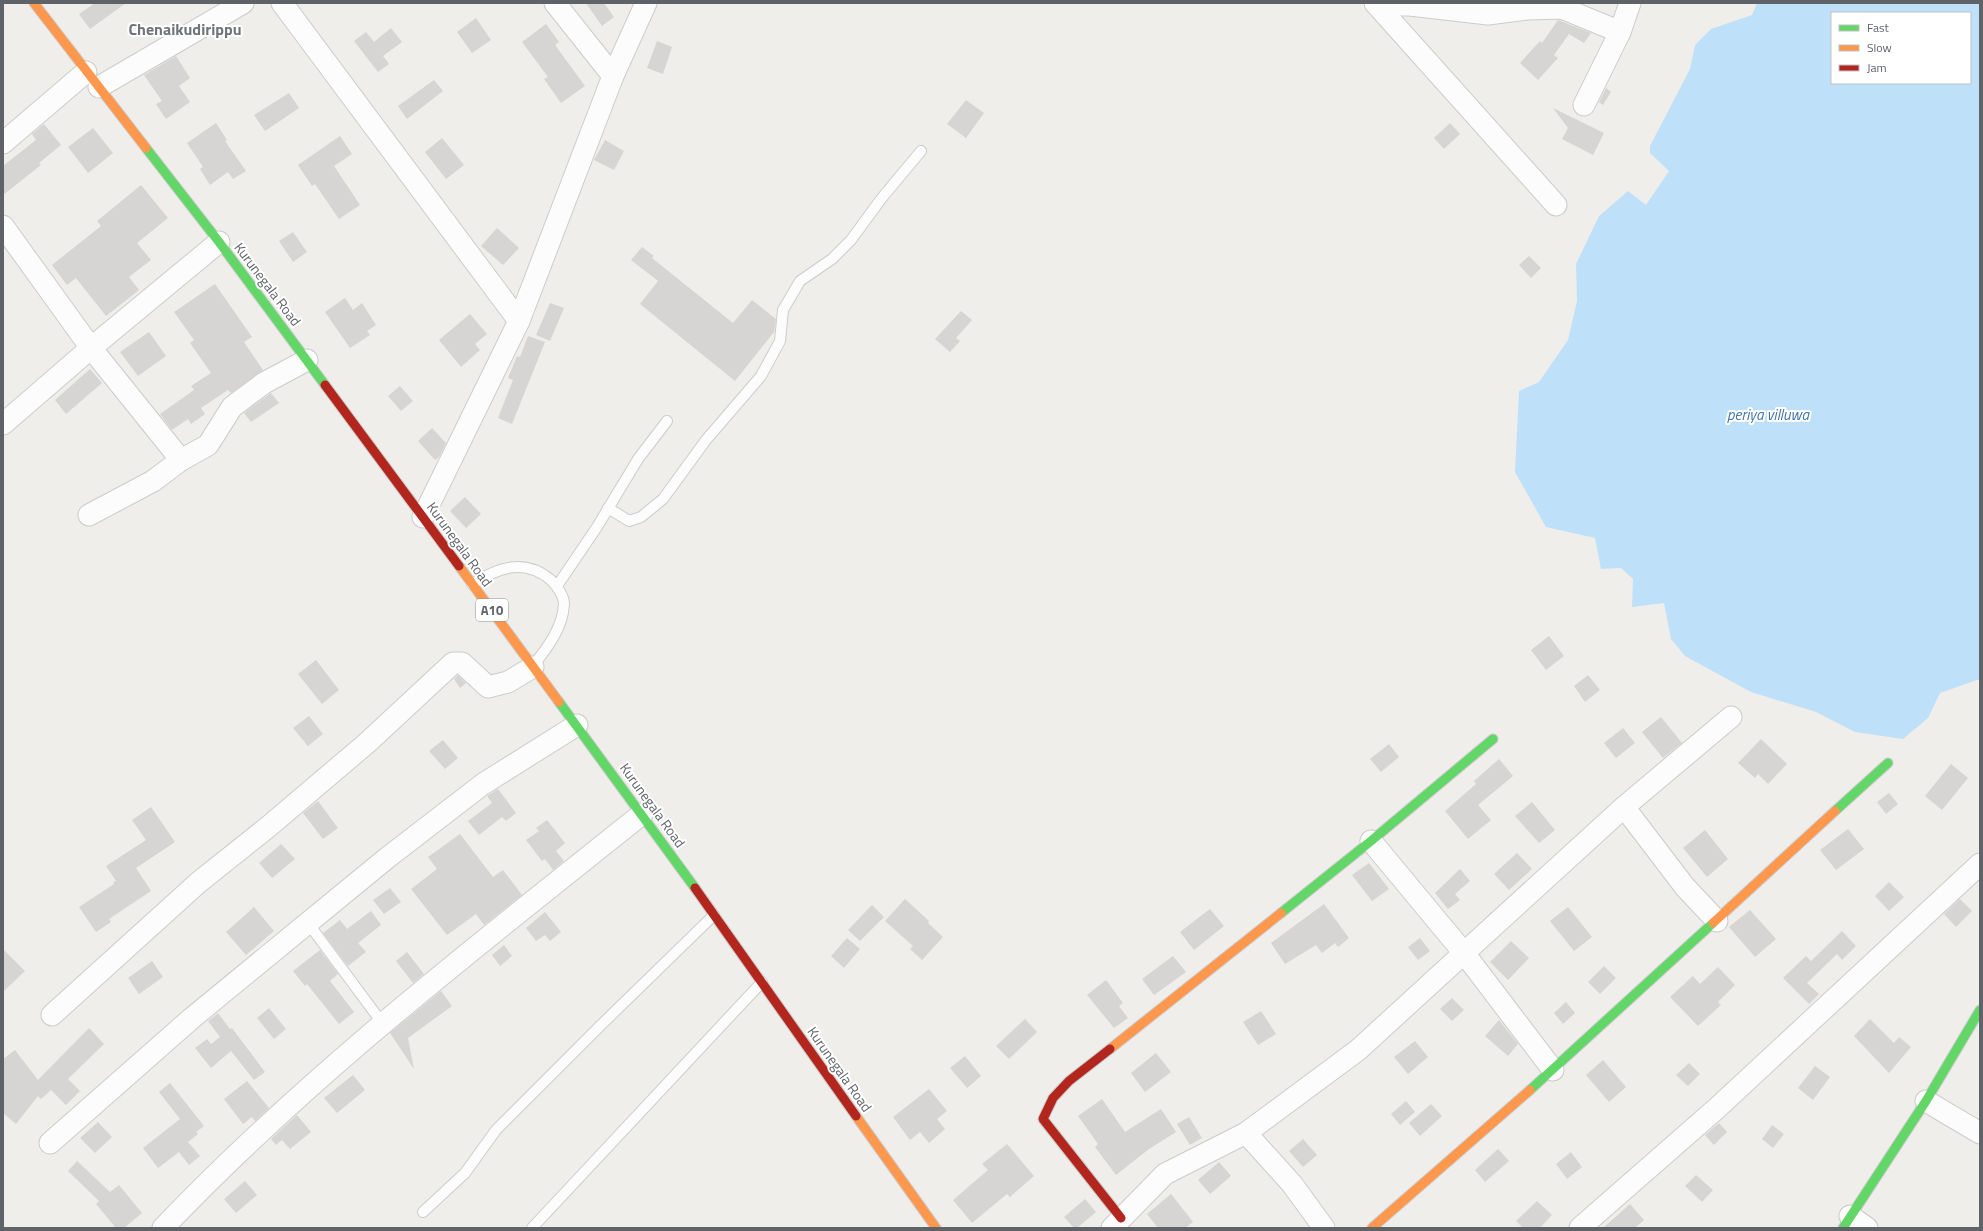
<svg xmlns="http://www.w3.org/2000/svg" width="1983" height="1231" font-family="'Titillium Web',sans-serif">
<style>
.water{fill:#bfe0f9;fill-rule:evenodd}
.building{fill:#d6d5d3}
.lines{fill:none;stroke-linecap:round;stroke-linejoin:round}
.lane-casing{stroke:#cbcccc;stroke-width:12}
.street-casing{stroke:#cbcccc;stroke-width:23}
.fast-casing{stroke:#cacacb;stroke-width:11}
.slow-casing{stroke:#cacacb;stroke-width:11}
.jam-casing{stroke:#cacacb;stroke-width:11}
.lane{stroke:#fdfcfc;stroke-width:10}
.street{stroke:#fdfcfc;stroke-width:21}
.fast{stroke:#63d668;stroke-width:9}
.slow{stroke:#ff974d;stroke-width:9}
.jam{stroke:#b3261e;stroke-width:9}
.labels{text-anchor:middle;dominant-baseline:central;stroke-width:4;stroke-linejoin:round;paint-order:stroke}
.shield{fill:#fff;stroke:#8f9295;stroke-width:1}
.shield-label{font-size:13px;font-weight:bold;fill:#5f6368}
.street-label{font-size:14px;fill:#5f6368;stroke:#fff}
.water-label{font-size:15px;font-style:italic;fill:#4174aa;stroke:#fff}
.quarter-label{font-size:16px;font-weight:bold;fill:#70757a;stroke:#fff}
</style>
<rect width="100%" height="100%" fill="#efeeea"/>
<path class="water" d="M1757,3H1980V679L1940,693L1928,718L1903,739L1855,732L1816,712L1751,692L1685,656L1671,639L1664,603L1632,607L1633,579L1621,568L1601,569L1595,538L1546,527L1515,472L1519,391L1539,382L1568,340L1577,301L1576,264L1599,216L1628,191L1646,205L1669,171L1650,153V146L1690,69L1695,45L1711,29L1752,15ZM1832,13H1970V83H1832Z"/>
<g class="building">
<polygon points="95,3 126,3 90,29 79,14"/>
<polygon points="586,3 604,3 614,17 602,26"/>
<polygon points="476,18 491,40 472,53 457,32"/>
<polygon points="1558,20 1591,33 1584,43 1569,34 1554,55 1558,58 1538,80 1520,63 1540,41 1542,43"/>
<polygon points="546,24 559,42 555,45 585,86 561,103 544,79 548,77 522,42"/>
<polygon points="391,28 402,42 383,56 389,64 378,72 354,41 366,32 374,42"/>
<polygon points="657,41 672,47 663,74 647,68"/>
<polygon points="176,56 190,78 179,86 190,102 166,119 156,104 162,101 144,75"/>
<polygon points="434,80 443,91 407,119 398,106"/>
<polygon points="1606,88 1611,92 1603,105 1599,102"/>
<polygon points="289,93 299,108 265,131 254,115"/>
<polygon points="966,100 984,113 966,138 947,124"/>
<polygon points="1553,108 1604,133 1593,155 1562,139 1568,128"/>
<polygon points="216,123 227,140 225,141 246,171 233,179 228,172 210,185 200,169 203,167 187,143"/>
<polygon points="1450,123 1460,134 1444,149 1434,138"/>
<polygon points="44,124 61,145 39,163 41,165 3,195 3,166 36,140 32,134"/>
<polygon points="93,128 113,153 88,173 68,147"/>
<polygon points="340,136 352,154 334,166 360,205 339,219 315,184 312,186 298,165"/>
<polygon points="442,138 464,165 446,179 425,152"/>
<polygon points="605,140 624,151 614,170 594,160"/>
<polygon points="141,185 168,218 137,243 151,260 129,277 139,290 106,316 76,278 67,285 52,265 101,226 97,221"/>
<polygon points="497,228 519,248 503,265 481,246"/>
<polygon points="293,232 307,252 293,262 279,241"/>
<polygon points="642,247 654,256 652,258 733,323 752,300 776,319 774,332 735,381 640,304 658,281 631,260"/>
<polygon points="1529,256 1541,268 1531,278 1519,265"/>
<polygon points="215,284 252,337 244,342 263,370 231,393 228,390 201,408 205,414 191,424 188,419 172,430 160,414 194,390 191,386 211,373 190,343 194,340 174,312"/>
<polygon points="345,298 353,310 362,303 376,325 367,331 370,335 350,348 325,312"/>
<polygon points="550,303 564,308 550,341 536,335"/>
<polygon points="961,311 972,320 956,338 960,341 950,352 935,339"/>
<polygon points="470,314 487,334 475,344 480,350 461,367 439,340"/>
<polygon points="149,332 166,356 138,376 120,352"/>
<polygon points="528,336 545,342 512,424 498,418 513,380 508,378 517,356 520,357"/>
<polygon points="90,369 102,383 66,414 55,400"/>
<polygon points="400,386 413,401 401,411 388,396"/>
<polygon points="271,393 279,403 251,422 244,413"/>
<polygon points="432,428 446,443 439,457 435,460 418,441"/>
<polygon points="465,497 481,514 466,528 450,511"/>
<polygon points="1549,636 1564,656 1546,670 1531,650"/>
<polygon points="316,660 339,690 322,704 298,674"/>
<polygon points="458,675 466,683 460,688 454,679"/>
<polygon points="1588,675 1600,690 1585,702 1574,686"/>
<polygon points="309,716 323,734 308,746 293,728"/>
<polygon points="1661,717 1682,743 1663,758 1642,732"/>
<polygon points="1623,728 1635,743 1616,758 1604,743"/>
<polygon points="1761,739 1787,764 1768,784 1758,774 1755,778 1738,763"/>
<polygon points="443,740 458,758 445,769 429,751"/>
<polygon points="1389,744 1399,757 1381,772 1370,759"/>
<polygon points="1499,759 1513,776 1478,805 1491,820 1468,839 1445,811 1476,784 1474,781"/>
<polygon points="1951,764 1968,778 1942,810 1925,796"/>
<polygon points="498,789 516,813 506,821 502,817 479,835 468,821 492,803 487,796"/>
<polygon points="1889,793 1898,804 1886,814 1877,802"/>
<polygon points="318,801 338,828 323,839 303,813"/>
<polygon points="1532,802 1555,830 1539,843 1515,816"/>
<polygon points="151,807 175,842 136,868 151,891 109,919 111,922 96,932 79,907 114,884 113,882 116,881 106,866 146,840 132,820"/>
<polygon points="547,820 565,843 556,851 564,861 553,870 545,859 542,861 526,840 539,831 536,828"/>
<polygon points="1848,829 1864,849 1836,870 1820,850"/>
<polygon points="1705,830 1728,859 1707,877 1683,848"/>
<polygon points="460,834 493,877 503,870 522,895 484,925 476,914 447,935 411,889 437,869 428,857"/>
<polygon points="281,844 295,859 272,878 259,863"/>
<polygon points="1517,853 1532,869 1509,890 1494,874"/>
<polygon points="1369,863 1389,889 1372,901 1352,875"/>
<polygon points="1460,869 1470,881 1455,894 1460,900 1448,909 1435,893"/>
<polygon points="1889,882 1904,897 1889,911 1875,896"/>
<polygon points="390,888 401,902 384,914 373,900"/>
<polygon points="905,899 929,921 928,923 943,937 922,960 910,949 913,946 885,921"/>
<polygon points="1960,899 1972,911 1956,927 1944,914"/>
<polygon points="1324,904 1349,938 1338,947 1335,943 1322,953 1316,945 1285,964 1271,943"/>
<polygon points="872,905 884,917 860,941 848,930"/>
<polygon points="254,907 274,931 246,955 226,932"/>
<polygon points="1568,907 1592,937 1574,951 1550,921"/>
<polygon points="1210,909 1224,926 1194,950 1180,932"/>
<polygon points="1750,910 1776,939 1755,957 1729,927"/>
<polygon points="371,911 381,925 358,943 366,952 348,966 323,933 340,920 347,929"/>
<polygon points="545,912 561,932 550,941 545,935 536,941 526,928"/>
<polygon points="1842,931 1856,946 1842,960 1837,954 1807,983 1819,994 1809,1004 1783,978 1806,956 1811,961"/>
<polygon points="847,938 860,949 844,968 831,956"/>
<polygon points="1420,938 1430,951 1418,960 1408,947"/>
<polygon points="1511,941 1529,958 1508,980 1490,962"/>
<polygon points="504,945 512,956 500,966 492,955"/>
<polygon points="3,949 25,971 3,992"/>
<polygon points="320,950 338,974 330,981 354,1012 339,1024 307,984 305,986 293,971"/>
<polygon points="407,952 424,974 413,983 396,961"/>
<polygon points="1173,956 1186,972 1154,995 1142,979"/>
<polygon points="152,961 163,977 139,994 128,978"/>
<polygon points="1604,966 1616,978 1600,994 1588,982"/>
<polygon points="1718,967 1735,985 1718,1002 1721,1005 1698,1026 1670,997 1693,976 1700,984"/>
<polygon points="1106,980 1123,1003 1119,1006 1128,1018 1114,1028 1087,995"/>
<polygon points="441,991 452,1006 408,1038 414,1069 390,1033"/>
<polygon points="1452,998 1464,1010 1452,1021 1440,1009"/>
<polygon points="1566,1002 1575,1013 1563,1024 1554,1013"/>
<polygon points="269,1008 286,1029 274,1039 257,1018"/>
<polygon points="1261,1011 1276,1034 1258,1045 1243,1022"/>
<polygon points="218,1013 230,1029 232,1028 265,1072 254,1080 231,1051 211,1068 195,1048 207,1039 211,1044 220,1037 208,1021"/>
<polygon points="1025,1019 1037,1032 1009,1059 996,1046"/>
<polygon points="1870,1019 1894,1043 1899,1037 1911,1047 1889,1073 1854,1036"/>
<polygon points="1499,1020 1518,1044 1508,1056 1485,1036"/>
<polygon points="89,1028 104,1044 68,1079 80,1091 66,1105 51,1090 41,1099 38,1096 16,1124 3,1113 3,1059 15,1050 38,1080"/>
<polygon points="1415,1041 1428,1057 1408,1074 1394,1057"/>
<polygon points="1156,1053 1171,1072 1145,1092 1131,1073"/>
<polygon points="965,1056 981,1076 967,1088 950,1068"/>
<polygon points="1603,1060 1626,1087 1609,1102 1586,1075"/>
<polygon points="1689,1063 1700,1074 1688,1086 1676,1075"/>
<polygon points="1815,1066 1830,1077 1813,1100 1798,1088"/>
<polygon points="353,1075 365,1090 337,1113 324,1098"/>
<polygon points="247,1081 269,1108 255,1121 252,1117 243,1124 224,1099"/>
<polygon points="170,1083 204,1126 196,1132 198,1134 188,1142 200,1156 189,1165 179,1152 158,1168 143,1148 180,1119 159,1092"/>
<polygon points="929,1089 947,1111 937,1119 945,1129 929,1143 920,1132 910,1140 893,1117"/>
<polygon points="1102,1099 1125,1132 1161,1109 1176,1132 1149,1149 1116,1175 1095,1147 1098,1144 1078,1116"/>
<polygon points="1406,1101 1415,1112 1400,1125 1391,1114"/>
<polygon points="1431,1104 1442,1116 1420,1136 1409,1123"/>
<polygon points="297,1115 311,1132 290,1149 282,1140 276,1145 271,1139"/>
<polygon points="1189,1117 1202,1138 1190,1145 1177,1124"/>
<polygon points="98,1122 112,1137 95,1153 80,1138"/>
<polygon points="1719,1123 1727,1132 1714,1145 1705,1135"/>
<polygon points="1772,1125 1784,1134 1773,1148 1762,1139"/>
<polygon points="1303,1139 1317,1155 1303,1167 1289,1151"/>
<polygon points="1007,1144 1034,1176 1010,1197 1007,1194 972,1223 953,1200 988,1170 982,1164"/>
<polygon points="1498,1149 1509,1161 1485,1182 1475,1170"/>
<polygon points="1571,1152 1582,1167 1567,1179 1556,1164"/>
<polygon points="77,1161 110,1192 119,1185 142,1213 124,1228 116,1228 96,1204 99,1201 68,1171"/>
<polygon points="1219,1162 1231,1176 1210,1194 1198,1180"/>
<polygon points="1696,1175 1713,1190 1702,1202 1685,1186"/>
<polygon points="245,1181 257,1195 236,1213 224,1199"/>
<polygon points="1171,1194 1193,1222 1185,1228 1158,1228 1147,1214"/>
<polygon points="1085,1199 1096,1212 1077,1228 1074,1228 1064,1217"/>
<polygon points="1537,1201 1552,1215 1540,1228 1523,1228 1516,1221"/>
<polygon points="1630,1204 1644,1220 1635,1228 1603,1228"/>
</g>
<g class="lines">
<g class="lane-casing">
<g id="lane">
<polyline points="608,508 629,521 641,517 663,499 706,440 761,376 780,341 783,310 800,281 832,259 851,240 881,199 921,151"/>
<path d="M472,584C499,567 525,558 551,580C557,586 564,596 564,604C563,628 547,648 533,666"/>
<polyline points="557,586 597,527 638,459 667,421"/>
<polyline points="308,923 383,1024"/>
<polyline points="423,1212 465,1173 496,1130 601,1025 714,915"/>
<polyline points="532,1228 762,982"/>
</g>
</g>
<g class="street-casing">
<g id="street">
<polyline points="282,3 519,321"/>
<polyline points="555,3 613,76"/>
<polyline points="1375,3 1556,205"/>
<polyline points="1377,5 1410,5 1488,14 1527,9 1562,8 1620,32"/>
<polyline points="99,87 243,3"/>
<polyline points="1584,105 1620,32 1630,3"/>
<polyline points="3,143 86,72"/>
<polyline points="3,226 91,348 181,460"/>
<polyline points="3,424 91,348 219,242"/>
<polyline points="89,515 153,481 181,460 208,445 232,407 264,383 307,360"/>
<polyline points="423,517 519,321 613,76 646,3"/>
<polyline points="1717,921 1685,887 1624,807 1731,717"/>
<polyline points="52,1015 199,882 268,827 367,743 453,663 462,663 488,687 508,682 533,667"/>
<polyline points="1553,1070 1464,953 1624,807"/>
<polyline points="1926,1101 1980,1133"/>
<polyline points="1246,1133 1358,1050 1464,953 1371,841"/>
<polyline points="50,1143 192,1018 387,858 483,784 577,725"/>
<polyline points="1850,1216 1867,1228"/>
<path d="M163,1228C309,1075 477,946 642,814"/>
<polyline points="1112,1228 1165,1174 1246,1133 1292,1184 1324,1228"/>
<polyline points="1580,1228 1716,1109 1980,864"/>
</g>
</g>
<g class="fast-casing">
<g id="fast">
<polyline points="146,148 219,242 325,385"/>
<polyline points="559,702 695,888"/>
<polyline points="1835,811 1888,763"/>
<polyline points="1281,913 1371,841 1493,739"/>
<polyline points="1530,1090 1713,923"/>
<polyline points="1843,1228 1926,1101 1980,1010"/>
</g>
</g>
<g class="slow-casing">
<g id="slow">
<polyline points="34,3 146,148"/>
<polyline points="459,566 559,702"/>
<polyline points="1713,923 1835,811"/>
<polyline points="1110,1049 1281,913"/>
<polyline points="856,1116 936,1228"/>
<polyline points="1372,1228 1530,1090"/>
</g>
</g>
<g class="jam-casing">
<g id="jam">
<polyline points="325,385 459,566"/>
<polyline points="695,888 856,1116"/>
<polyline points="1110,1049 1069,1081 1053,1098 1043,1119 1121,1218"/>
</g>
</g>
<use href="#lane" class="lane"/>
<use href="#street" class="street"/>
<use href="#fast" class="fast"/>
<use href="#slow" class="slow"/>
<use href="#jam" class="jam"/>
</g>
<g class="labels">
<rect class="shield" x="476" y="599" width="32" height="22" rx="3"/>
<g class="shield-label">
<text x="492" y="610">A10</text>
</g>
<g class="street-label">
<text transform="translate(268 284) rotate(53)">Kurunegala Road</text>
<text transform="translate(460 544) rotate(54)">Kurunegala Road</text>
<text transform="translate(653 805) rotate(54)">Kurunegala Road</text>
<text transform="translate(840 1069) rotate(55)">Kurunegala Road</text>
</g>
<g class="water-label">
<text x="1768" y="414">periya villuwa</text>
</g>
<g class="quarter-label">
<text x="185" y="29">Chenaikudirippu</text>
</g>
</g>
<rect width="1983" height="1231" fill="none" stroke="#5f6368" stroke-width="8"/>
<rect x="1831" y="12" width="140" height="72" fill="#ffffff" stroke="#bfc1c3"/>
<rect x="1839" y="25" width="20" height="6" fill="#63d668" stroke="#bfc1c3"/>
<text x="1867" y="32" font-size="12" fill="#5f6368">Fast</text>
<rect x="1839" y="45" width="20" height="6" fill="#ff974d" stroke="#bfc1c3"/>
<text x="1867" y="52" font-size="12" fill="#5f6368">Slow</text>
<rect x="1839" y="65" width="20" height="6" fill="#b3261e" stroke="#bfc1c3"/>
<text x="1867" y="72" font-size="12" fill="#5f6368">Jam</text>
</svg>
